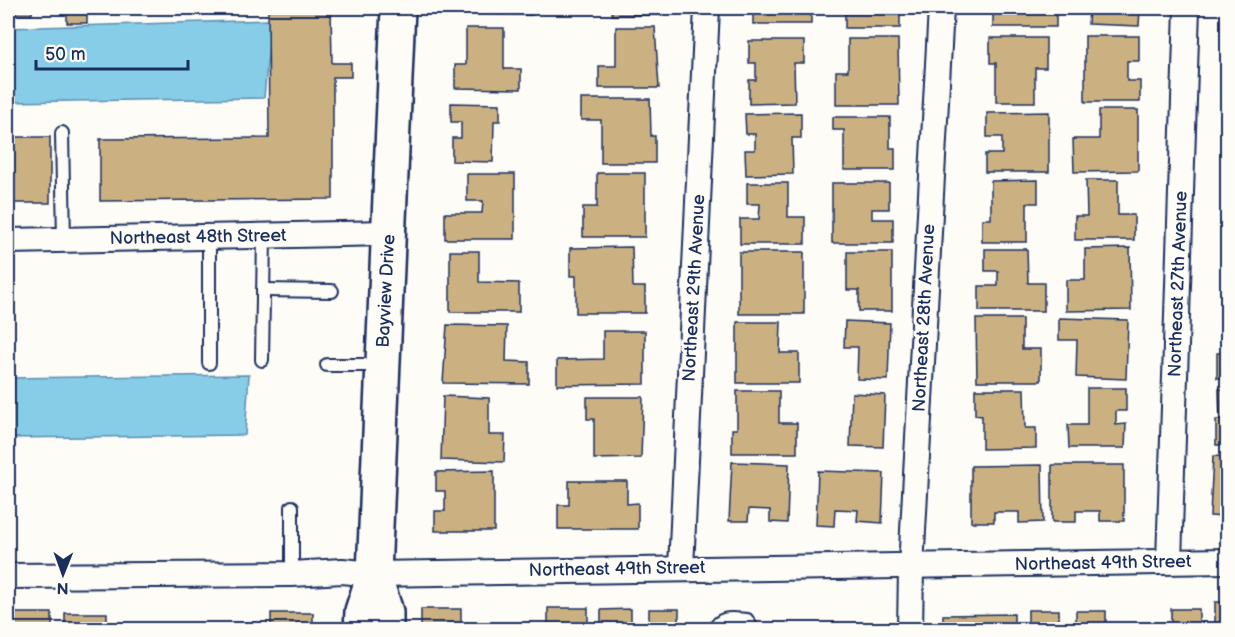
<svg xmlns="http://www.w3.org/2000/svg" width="1235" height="637" font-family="'Balsamiq Sans',sans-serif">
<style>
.water{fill:#87cde8;stroke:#5c8eb1;stroke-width:1.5}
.building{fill:#cbb182;stroke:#1b2f5e;stroke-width:1.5}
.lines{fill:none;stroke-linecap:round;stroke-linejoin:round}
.lane-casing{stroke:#1b2f5e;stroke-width:16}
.street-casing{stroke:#1b2f5e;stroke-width:28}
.secondary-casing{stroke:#1b2f5e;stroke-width:38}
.lane{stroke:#fdfcf7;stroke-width:12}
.street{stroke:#fdfcf7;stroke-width:24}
.secondary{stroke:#fdfcf7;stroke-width:33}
.labels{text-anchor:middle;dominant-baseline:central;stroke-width:6;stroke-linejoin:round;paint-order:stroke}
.street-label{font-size:18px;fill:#1b2f5e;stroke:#fdfcf7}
</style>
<rect width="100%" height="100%" fill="#fdfcf7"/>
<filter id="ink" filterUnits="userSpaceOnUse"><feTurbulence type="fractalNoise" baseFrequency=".0167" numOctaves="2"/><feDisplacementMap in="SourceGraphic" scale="12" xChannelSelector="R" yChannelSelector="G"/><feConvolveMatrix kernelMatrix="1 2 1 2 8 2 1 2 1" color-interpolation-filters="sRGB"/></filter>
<g filter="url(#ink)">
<g class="water">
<polygon points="271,20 264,98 8,102 8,28"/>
<polygon points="249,375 245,435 8,438 8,378"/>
</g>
<g class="building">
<rect x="8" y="8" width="24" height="6"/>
<rect x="67" y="8" width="20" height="15"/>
<polygon points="268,8 331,8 332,63 351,63 351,77 333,77 333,199 100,201 100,139 269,138"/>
<polygon points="455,8 532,8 532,15 455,14"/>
<rect x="612" y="8" width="49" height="7"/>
<rect x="753" y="8" width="58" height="16"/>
<rect x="845" y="8" width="55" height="20"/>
<rect x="993" y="8" width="63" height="19"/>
<polygon points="1089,8 1140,8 1139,26 1088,24"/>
<polygon points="616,27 655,27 659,88 599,88 599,66 616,66"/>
<polygon points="466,28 504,28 504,69 521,69 521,89 455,88 455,65 466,65"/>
<polygon points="1085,36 1139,36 1139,61 1127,61 1127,81 1140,81 1140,102 1085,102"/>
<polygon points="990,38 1046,38 1046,68 1035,68 1035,102 996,102 996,63 990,63"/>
<polygon points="848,39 898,39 899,105 836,105 836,71 848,71"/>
<polygon points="749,41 804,41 804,63 794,63 795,103 749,104 749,80 756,80 756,63 749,63"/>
<polygon points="581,99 650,99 651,136 655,136 655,163 601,163 601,120 581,120"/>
<polygon points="451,103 500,104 500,121 494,121 493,162 452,161 452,138 461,138 461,122 451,122"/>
<polygon points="1099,110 1138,110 1138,171 1074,172 1073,139 1099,139"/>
<polygon points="1049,112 1049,172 985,172 985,154 1002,154 1002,137 987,137 987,113"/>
<polygon points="801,113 801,138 792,138 793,174 746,175 745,150 755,150 755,134 746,134 745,114"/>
<polygon points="833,117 890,117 890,148 895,148 895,170 844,170 844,130 833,130"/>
<rect x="8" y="137" width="42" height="66"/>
<polygon points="597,173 645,173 645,237 583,237 583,207 597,207"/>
<polygon points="467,174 515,174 515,239 445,239 445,213 482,213 483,201 467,201"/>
<polygon points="1038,180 1038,203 1027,203 1027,242 982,242 982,219 991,219 991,181"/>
<polygon points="1086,180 1118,180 1118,215 1134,215 1134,240 1075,240 1075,216 1087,216"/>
<polygon points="747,183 788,183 788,217 805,217 805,244 740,244 740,219 759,219 760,204 747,204"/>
<polygon points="832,183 889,183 889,209 872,209 872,219 893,219 893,243 832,243"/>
<rect x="1223" y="214" width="5" height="25"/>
<polygon points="632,247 633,287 645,287 645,313 576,313 576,276 570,276 570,248"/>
<polygon points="1130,248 1131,310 1066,311 1066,280 1085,280 1085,249"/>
<polygon points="985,249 1027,249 1028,283 1044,283 1044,311 979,311 979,286 998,286 998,271 985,271"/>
<polygon points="450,251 479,251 479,282 519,283 519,312 450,312"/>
<rect x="739" y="252" width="65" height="62"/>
<polygon points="847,252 892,252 892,311 859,311 859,290 847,290"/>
<polygon points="1059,318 1128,320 1126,379 1076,377 1077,340 1059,340"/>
<rect x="1221" y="318" width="7" height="19"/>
<polygon points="976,319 1022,319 1022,349 1041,349 1041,381 977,381"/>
<polygon points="845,321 890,323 888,380 857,379 858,347 844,347"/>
<polygon points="737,322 781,322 780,353 799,353 799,383 737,383"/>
<polygon points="447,325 507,326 506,361 529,362 529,384 443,383"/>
<polygon points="603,331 645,331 645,384 557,385 557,360 603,359"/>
<rect x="1217" y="353" width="11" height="25"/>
<polygon points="1087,388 1126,388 1126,411 1116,411 1116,425 1126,424 1125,448 1069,448 1068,425 1087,425"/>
<polygon points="975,389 1024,389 1025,428 1036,428 1036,448 982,449 982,416 975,415"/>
<polygon points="1219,389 1228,389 1228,445 1216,445 1216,420 1220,420"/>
<polygon points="737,391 779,391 779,423 797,423 797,453 732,453 732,429 737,429"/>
<polygon points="852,393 885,395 883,447 850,446"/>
<polygon points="443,396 489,398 489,435 505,435 504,462 441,460"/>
<polygon points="587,397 643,397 641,458 594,459 594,419 587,419"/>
<polygon points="1213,456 1228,457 1228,517 1210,516"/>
<polygon points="732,462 789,464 787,523 770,522 770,510 749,509 748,521 729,521"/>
<polygon points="1042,465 1043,522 1019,523 1019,512 994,512 994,522 971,522 971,466"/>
<polygon points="1052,465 1124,465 1124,521 1100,521 1100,511 1076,511 1076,522 1052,522"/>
<polygon points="494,471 494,531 435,531 435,511 445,511 445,491 436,491 436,472"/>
<polygon points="818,471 884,473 882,523 857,521 858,510 835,509 834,526 816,525"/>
<polygon points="569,481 627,481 627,504 638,503 638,529 558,529 558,505 569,505"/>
<rect x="1215" y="602" width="13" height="28"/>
<polygon points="548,608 588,608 588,630 421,630 421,609 461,609 461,627 548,627"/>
<polygon points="631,609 631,630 601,630 601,610"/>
<rect x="649" y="609" width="30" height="21"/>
<rect x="1171" y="609" width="28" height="21"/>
<rect x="1028" y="610" width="31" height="20"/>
<rect x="1076" y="611" width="30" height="19"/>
<polygon points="12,613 52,613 52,630 12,629"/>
<rect x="65" y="613" width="42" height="17"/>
<rect x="271" y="613" width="42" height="17"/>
<polygon points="1014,614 1014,630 943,630 943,615"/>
</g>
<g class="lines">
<g class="lane-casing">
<g id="lane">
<polyline points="62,133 64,240"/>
<polyline points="263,290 332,291"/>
<polyline points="262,360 264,236"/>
<polyline points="209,363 209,237"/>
<polyline points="327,365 381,365"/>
<polyline points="292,574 292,507"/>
<path d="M714,630C721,615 733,619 747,620L753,630"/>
</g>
</g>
<g class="street-casing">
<g id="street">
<polyline points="8,241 388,233"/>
<polyline points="1169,561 1187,8"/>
<polyline points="681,568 707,8"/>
<polyline points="8,576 292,574 342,571 374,574 1228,561"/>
<polyline points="910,630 911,568 941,8"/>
</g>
</g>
<g class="secondary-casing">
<g id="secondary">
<polyline points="374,574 386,612 386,630"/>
<polyline points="361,630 362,611 374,574 398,8"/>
</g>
</g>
<use href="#lane" class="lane"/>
<use href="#street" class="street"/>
<use href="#secondary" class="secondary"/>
</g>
</g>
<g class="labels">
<g class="street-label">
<text transform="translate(198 237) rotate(-1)">Northeast 48th Street</text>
<text transform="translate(1178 284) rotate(-88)">Northeast 27th Avenue</text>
<text transform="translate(694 288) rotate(-87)">Northeast 29th Avenue</text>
<text transform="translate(386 291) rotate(-87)">Bayview Drive</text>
<text transform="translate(924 318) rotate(-87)">Northeast 28th Avenue</text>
<text transform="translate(1103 563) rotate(-1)">Northeast 49th Street</text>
<text transform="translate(617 569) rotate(-1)">Northeast 49th Street</text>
</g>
</g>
<rect width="1235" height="637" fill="none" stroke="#fdfcf7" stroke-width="30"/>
<rect x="15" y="15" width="1205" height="607" fill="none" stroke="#1b2f5e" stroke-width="2" filter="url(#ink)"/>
<g transform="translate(63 574) rotate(181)" stroke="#fdfcf7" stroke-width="4.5" paint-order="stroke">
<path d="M0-4.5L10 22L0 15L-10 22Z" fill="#1b2f5e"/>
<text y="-9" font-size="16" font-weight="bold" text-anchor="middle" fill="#1b2f5e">N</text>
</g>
<path d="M36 60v9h152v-9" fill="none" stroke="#1b2f5e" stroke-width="3"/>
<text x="45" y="60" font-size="18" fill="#1b2f5e" stroke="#fdfcf7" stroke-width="4.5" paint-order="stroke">50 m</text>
</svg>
